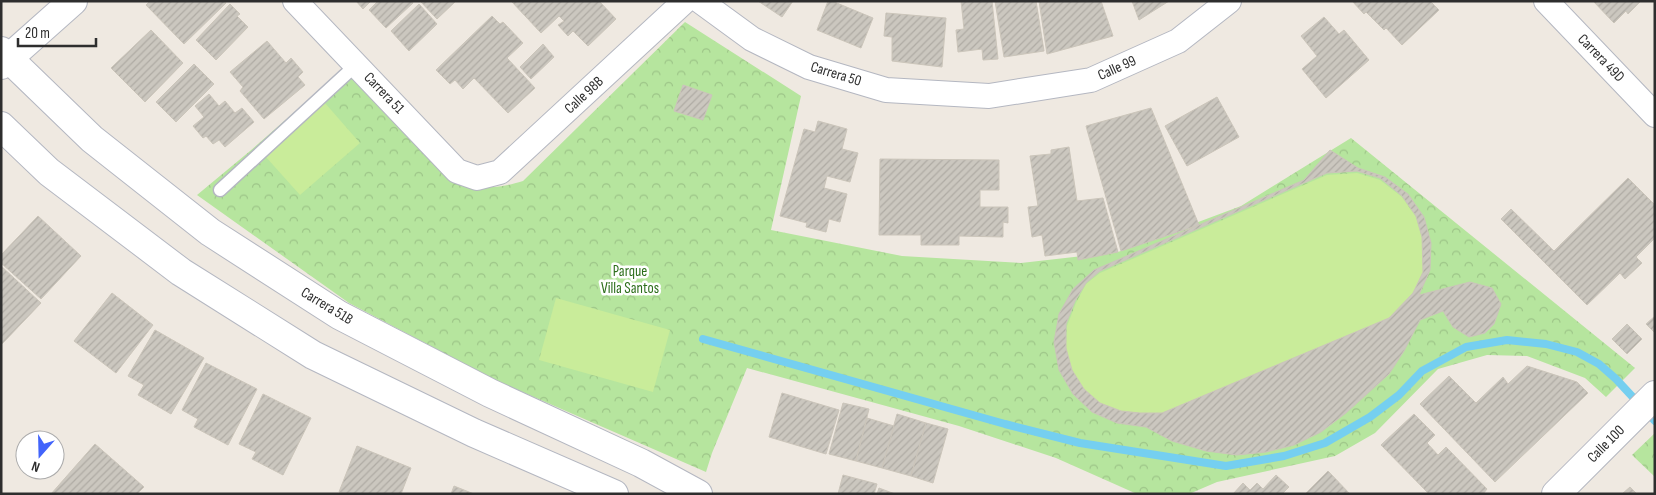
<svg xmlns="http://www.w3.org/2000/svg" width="1656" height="495" font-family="'Sofia Sans Condensed',sans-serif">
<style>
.park{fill:url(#park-crowns)}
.pitch{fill:#c9ec9a}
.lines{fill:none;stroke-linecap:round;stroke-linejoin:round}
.stream{stroke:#75cff0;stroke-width:8}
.building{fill:url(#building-hatch);stroke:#cbc5ba;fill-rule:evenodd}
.service-casing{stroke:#b4b7c1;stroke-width:15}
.minor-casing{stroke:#b4b7c1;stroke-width:26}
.tertiary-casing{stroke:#b4b7c1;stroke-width:30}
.secondary-casing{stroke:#b4b7c1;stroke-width:30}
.service{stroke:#fff;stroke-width:12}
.minor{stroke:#fff;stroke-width:24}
.tertiary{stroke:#fff;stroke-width:28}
.secondary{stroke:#fff;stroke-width:28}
.labels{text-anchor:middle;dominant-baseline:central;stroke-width:5;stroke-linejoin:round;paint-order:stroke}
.street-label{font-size:15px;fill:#2e2e2e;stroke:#fff}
.park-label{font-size:15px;fill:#2c6e1b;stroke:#fff}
</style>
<defs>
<pattern id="park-crowns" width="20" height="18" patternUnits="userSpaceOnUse" patternTransform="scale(1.25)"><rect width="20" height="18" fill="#b6e59e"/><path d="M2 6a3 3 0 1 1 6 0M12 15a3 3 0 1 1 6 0" fill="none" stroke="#9dc588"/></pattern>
<pattern id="building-hatch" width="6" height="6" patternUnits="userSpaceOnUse" patternTransform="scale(1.25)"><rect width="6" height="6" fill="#cbc7bf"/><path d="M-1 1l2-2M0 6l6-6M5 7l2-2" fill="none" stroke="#afaba4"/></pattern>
</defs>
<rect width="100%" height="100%" fill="#efe9e1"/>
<g class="park">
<path d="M685,22L801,96L771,230L902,256L1021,263L1118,252L1241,206L1351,138L1635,368L1606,397L1585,378L1527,356L1487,355L1438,369L1375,433L1335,456L1217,482L1189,494H1137L1056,458L959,426L747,368L712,453L706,472L497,381L349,303L197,195L250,151L347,66L467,183C492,189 499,188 523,181Z"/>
<polygon points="1655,433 1655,477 1632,455"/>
</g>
<g class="pitch">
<polygon points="325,103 360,143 300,195 265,156"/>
<polygon points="1357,173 1380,180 1402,197 1416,217 1422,238 1423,273 1413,295 1389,319 1163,414 1121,413 1101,404 1084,390 1072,371 1066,349 1067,326 1076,303 1086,284 1100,273 1327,175"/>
<polygon points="556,298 670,330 653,392 539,360"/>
</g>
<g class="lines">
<polyline class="stream" points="703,339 1005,424 1080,443 1226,466 1284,456 1325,443 1370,417 1399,395 1422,371 1466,347 1507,340 1546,344 1577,352 1599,364 1616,379 1655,421"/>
</g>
<g class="building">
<polygon points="150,1 225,1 226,3 184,44 146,5"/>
<polygon points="356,1 371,1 363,9"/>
<polygon points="378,1 412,1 413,3 386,28 369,10"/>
<polygon points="420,1 456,1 437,19"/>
<polygon points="513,1 599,1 616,19 588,46 573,31 568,36 558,25 564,21 559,16 541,33 512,2"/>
<polygon points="758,1 793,1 782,17"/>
<polygon points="828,1 832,1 873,18 861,48 817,30"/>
<polygon points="961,1 992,1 998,59 983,60 982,49 958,52 956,30 964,29"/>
<polygon points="995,1 1036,1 1044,51 1004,57"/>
<polygon points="1039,1 1101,1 1113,36 1047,54"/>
<polygon points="1132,1 1169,1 1139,20"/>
<polygon points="1352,1 1430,1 1439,10 1402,45 1386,28 1384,30 1366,12 1364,14"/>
<polygon points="1593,1 1639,1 1640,2 1628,14 1626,11 1614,23"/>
<polygon points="230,4 240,14 237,16 248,27 216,60 196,40"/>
<polygon points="419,4 437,24 409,51 391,31"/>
<polygon points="886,13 946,18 942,67 892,61 892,37 884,36"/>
<polygon points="492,16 500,24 503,22 523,43 507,58 535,88 508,113 474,78 463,89 455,80 450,84 436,70"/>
<polygon points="1324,17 1339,34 1344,30 1369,60 1326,98 1302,69 1317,56 1301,36"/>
<polygon points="151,30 183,63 145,102 111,68"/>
<polygon points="267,41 286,63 291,58 303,72 298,77 305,85 264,119 240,91 243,87 230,72"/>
<polygon points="543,44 554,57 531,79 520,67"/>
<polygon points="194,64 214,84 176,122 156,102"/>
<polygon points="683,85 712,95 703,120 674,111"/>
<polygon points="209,94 219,106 225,101 235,113 242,108 254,122 225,147 219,140 213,144 206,136 203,138 193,126 204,117 195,106"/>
<polygon points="1217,97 1239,137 1187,166 1165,126"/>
<polygon points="1151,108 1199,225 1121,251 1086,126"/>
<polygon points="818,121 847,129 842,149 858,153 850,182 827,176 824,188 847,194 840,222 829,219 826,232 806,227 807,223 780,216 804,129 815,132"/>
<polygon points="1069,147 1077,201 1103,198 1118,252 1078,260 1077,252 1045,256 1042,235 1032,237 1028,207 1038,206 1030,156 1051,154 1051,150"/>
<path d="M1330,150L1358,168L1385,177L1408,194L1424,217L1431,243L1430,270L1419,295L1470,282L1492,288L1501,304L1494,324L1485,333L1469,337L1453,327L1443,311L1420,320L1404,351L1389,374L1346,413L1321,432L1294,445L1266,452L1237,455L1206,451L1172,441L1146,427L1117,423L1092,412L1073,394L1059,370L1054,342L1059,314L1073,289L1094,270L1304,180ZM1357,171L1380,178L1402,196L1416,216L1422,237L1423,272L1413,293L1389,318L1162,413H1140L1121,411L1100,403L1084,389L1072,370L1066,348V324L1075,301L1086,283L1100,271L1327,173Z"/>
<polygon points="880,159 999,160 999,190 980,190 980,207 1008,207 1008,223 1003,222 1003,237 959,236 959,245 921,245 921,235 879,235"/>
<polygon points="1628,178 1655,205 1655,238 1636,257 1642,263 1625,279 1620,273 1587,305 1501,219 1511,209 1554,251"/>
<polygon points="38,216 81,256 41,299 1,263 1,255"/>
<polygon points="1,266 41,303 1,345"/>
<polygon points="112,293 153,325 116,373 74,341"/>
<polygon points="1655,316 1655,333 1646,324"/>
<polygon points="1627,324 1642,339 1627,354 1612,339"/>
<polygon points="155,330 204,358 171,414 138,395 144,385 128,376"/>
<polygon points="206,363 257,389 228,445 194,427 198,419 182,410"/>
<polygon points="1527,366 1577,382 1588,393 1495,482 1420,404 1449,376 1476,403 1503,377 1508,384"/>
<polygon points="782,393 839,410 826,454 769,437"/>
<polygon points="263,394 311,418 283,475 252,459 256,452 239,444"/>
<polygon points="843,403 869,409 856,461 829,454"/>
<polygon points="897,414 926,423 911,476 882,468"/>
<polygon points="1414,414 1435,435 1427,443 1438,455 1446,447 1487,489 1483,494 1429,494 1381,445"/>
<polygon points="867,418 894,426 882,468 856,461"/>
<polygon points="926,423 948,429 933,483 911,476"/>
<polygon points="95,444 144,487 137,494 51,494"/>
<polygon points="357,446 411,468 401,494 344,494 339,492"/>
<polygon points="1328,471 1350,494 1305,494"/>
<polygon points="843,475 877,484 874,494 838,494"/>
<polygon points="1276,475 1289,487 1282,494 1233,494 1243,483 1250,490 1257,483 1263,489"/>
<polygon points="454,486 474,494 451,494"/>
<polygon points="1630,487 1637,494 1622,494"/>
<polygon points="879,488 895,494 877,494"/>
</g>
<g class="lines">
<g class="service-casing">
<polyline id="service" points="220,190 356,65"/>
</g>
<g class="minor-casing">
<g id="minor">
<polyline points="295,1 457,171 477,178 500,172 685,1"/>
<polyline points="700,1 752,39 809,67 886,90 989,96 1091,80 1178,41 1229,1"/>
<polyline points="1546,1 1655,115"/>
</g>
</g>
<g class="tertiary-casing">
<g id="tertiary">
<polyline points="1,65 73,1"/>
<polyline points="1556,494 1655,395"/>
</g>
</g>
<g class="secondary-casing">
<g id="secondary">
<polyline points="1,51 92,139 210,232 339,315 490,393 641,463 698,494"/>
<polyline points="1,126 49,172 181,272 313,355 474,433 614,494"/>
</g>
</g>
<use href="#service" class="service"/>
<use href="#minor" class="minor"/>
<use href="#tertiary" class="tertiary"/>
<use href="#secondary" class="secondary"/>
</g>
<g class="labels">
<g class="street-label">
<text transform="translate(1601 58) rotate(46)">Carrera 49D</text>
<text transform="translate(1117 68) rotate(-24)">Calle 99</text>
<text transform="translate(836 74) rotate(17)">Carrera 50</text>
<text transform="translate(384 93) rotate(46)">Carrera 51</text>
<text transform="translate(584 95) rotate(-43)">Calle 98B</text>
<text transform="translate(327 306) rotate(31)">Carrera 51B</text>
<text transform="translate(1606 444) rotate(-45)">Calle 100</text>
</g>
<g class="park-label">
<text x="630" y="271">Parque<tspan x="630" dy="17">Villa Santos</tspan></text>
</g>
</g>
<rect width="1656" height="495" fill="none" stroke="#2e2e2e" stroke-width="5"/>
<g transform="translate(40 455) rotate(200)"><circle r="24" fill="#ffffff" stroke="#ababab"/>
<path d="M0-4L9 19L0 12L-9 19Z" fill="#4264fb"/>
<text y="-8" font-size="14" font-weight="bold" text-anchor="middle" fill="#2e2e2e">N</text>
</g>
<path d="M18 38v8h78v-8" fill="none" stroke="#2e2e2e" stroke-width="2.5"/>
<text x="25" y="38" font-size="15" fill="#2e2e2e" stroke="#ffffff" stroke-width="4" paint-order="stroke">20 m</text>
</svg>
